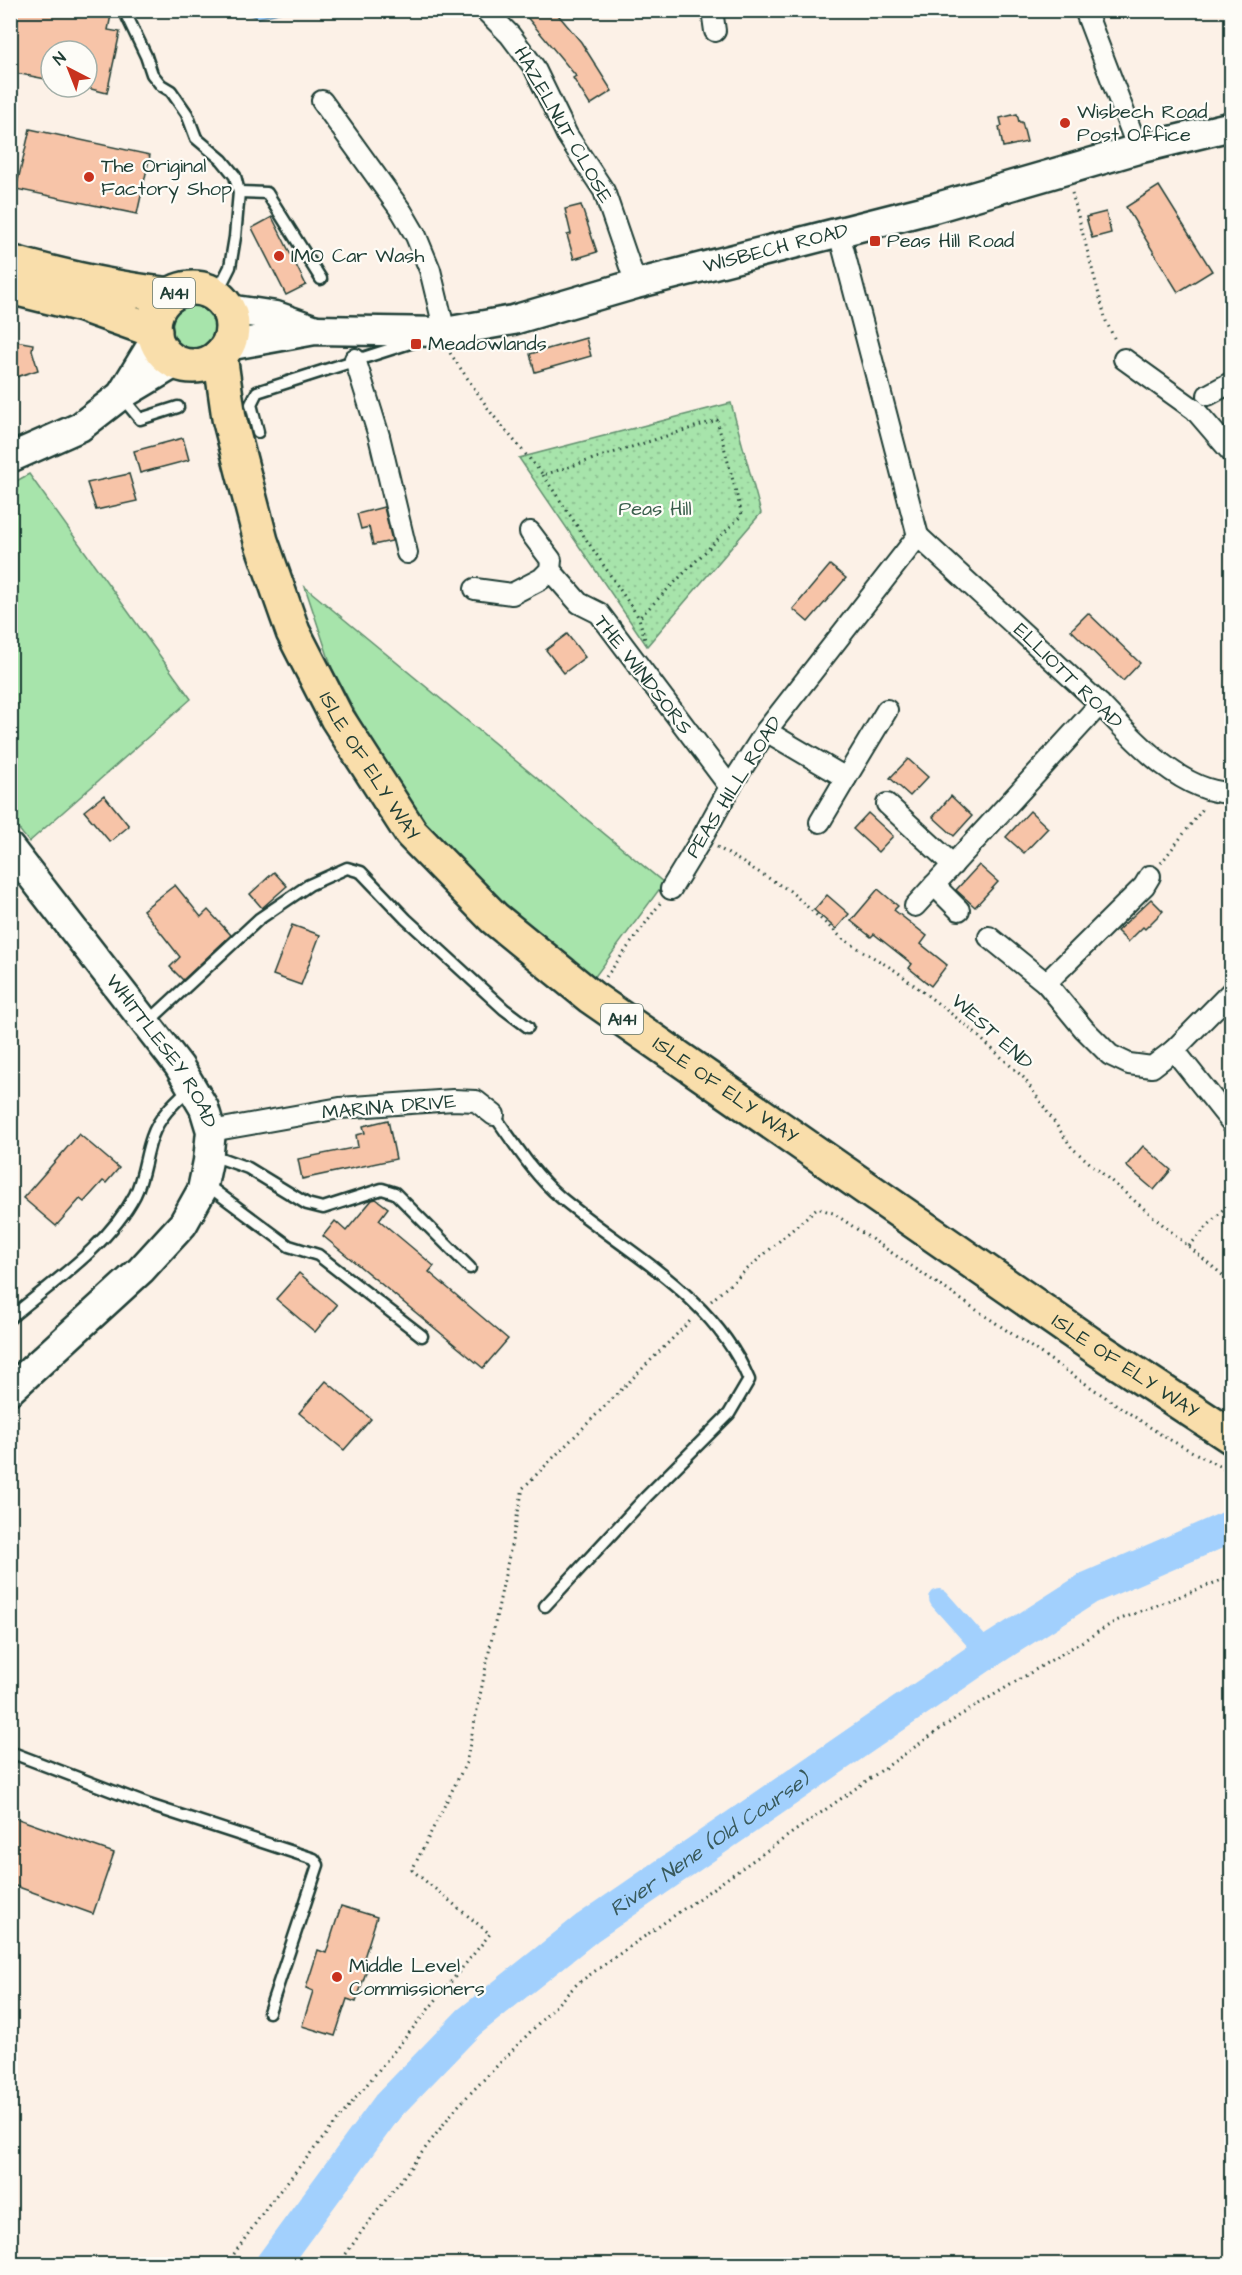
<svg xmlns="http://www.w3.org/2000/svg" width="1242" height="2275" font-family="'Architects Daughter',sans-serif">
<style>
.green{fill:#a7e4ab;stroke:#639070;stroke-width:1.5}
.park{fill:url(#park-dots);stroke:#639070;stroke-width:1.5}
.water{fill:#a2d0fd;stroke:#6e95ad;stroke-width:1.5}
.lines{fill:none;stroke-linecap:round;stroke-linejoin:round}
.canal{stroke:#a2d0fd;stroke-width:20}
.river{stroke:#a2d0fd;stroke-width:33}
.building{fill:#f7c4a8;stroke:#1f3d34;stroke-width:1.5}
.lane-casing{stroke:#1f3d34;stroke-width:15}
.street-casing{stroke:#1f3d34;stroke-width:24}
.secondary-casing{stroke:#1f3d34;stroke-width:33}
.highway-casing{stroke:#1f3d34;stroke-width:38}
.path{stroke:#1f3d34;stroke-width:3;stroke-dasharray:1.5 4.5;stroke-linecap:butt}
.lane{stroke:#fdfcf7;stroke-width:10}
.street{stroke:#fdfcf7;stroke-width:20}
.secondary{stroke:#fdfcf7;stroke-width:28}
.highway{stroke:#f9deab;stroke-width:33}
.poi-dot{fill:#c8321e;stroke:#fdfcf7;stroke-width:2}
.labels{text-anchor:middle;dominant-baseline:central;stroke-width:4.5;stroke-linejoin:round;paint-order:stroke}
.shield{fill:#fdfcf7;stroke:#62766e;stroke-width:1.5}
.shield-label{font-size:18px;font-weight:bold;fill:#1f3d34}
.poi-label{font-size:20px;fill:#1f3d34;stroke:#fdfcf7;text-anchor:start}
.street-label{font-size:20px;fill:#1f3d34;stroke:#fdfcf7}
.park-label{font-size:20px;fill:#3a5e4c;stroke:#fdfcf7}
.water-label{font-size:21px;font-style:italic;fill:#395a5c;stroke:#fdfcf7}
</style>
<defs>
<pattern id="park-dots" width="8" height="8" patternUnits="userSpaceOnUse" patternTransform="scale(1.5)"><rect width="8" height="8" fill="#a7e4ab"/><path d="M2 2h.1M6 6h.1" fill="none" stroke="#8fc494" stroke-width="1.8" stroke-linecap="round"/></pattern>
</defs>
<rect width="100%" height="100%" fill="#fcf1e7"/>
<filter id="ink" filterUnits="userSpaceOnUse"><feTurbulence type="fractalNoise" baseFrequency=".0167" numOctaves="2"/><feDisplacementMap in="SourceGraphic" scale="12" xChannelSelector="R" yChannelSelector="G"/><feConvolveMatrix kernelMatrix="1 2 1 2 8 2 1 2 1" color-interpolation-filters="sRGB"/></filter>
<g filter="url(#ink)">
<g class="green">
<circle cx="192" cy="328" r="22"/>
<polygon points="29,474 191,699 29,842 10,818 11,484"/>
<polygon points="305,587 664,883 594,978 496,898 426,823 375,749 332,668"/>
</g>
<polygon class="park" points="731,403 761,513 647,646 519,458"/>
<polygon class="water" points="240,11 287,10 287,11 258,18"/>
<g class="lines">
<polyline class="canal" points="939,1599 987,1653"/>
<path class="river" id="s1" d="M272,2264L388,2106L469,2022L587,1928L987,1653L1089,1588L1232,1526"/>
</g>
<g class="building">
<polygon points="10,10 112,10 108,30 120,32 107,93 87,88 87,51 51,51 51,80 10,72"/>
<polygon points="521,10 554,10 581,42 612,91 590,105 573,78 576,76"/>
<polygon points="1017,114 1019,122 1022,122 1027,142 1003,147 999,127 1002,126 1000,118"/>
<polygon points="30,129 150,155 137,214 16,189"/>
<polygon points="1159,186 1212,271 1178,292 1126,207"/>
<polygon points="581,205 597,252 574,259 567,235 571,234 565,209"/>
<polygon points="1106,212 1111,233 1092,238 1086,217"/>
<polygon points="272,217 306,285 286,295 252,228"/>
<polygon points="586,338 591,356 535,372 530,354"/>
<polygon points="10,340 33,344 32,350 38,370 10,379"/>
<polygon points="183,438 189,460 140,473 134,451"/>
<polygon points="129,474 137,501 96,510 87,483"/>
<polygon points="384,507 392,541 373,545 369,527 361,529 357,514"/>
<polygon points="830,565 846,578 808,622 793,609"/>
<polygon points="1088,613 1140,663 1123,681 1071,630"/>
<polygon points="567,634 585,657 564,673 546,650"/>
<polygon points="908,759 928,777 910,796 890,778"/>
<polygon points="104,795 129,826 110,842 84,811"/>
<polygon points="951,796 972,816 954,836 933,817"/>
<polygon points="1030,811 1048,828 1024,853 1006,837"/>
<polygon points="868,813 893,836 878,852 853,829"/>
<polygon points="979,865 998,882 975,907 956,890"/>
<polygon points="274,872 287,886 262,908 250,894"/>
<polygon points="175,885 201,917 208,910 231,935 183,980 170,967 180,957 143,910"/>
<polygon points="878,889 898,906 894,910 927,936 921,944 947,965 931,986 909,968 912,964 874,934 871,937 851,921"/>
<polygon points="827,895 849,914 836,929 814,910"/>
<polygon points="1151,899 1163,911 1145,929 1143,927 1128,942 1117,931"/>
<polygon points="292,925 320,935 301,985 273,975"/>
<polygon points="388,1120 396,1159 302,1179 298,1159 358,1147 356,1135 365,1133 363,1126"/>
<polygon points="79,1134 119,1168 106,1183 103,1181 84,1202 80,1199 56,1226 23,1198"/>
<polygon points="1143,1146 1171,1170 1154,1190 1126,1166"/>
<polygon points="376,1199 388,1208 379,1220 434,1266 429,1272 508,1339 483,1368 323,1236 335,1221 346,1231 372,1200"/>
<polygon points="299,1273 337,1305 315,1332 276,1299"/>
<polygon points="326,1381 371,1419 344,1450 299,1413"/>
<polygon points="10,1816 114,1853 93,1914 10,1884"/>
<polygon points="341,1906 377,1917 362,1964 368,1966 356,2002 347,1999 335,2036 302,2026 313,1991 306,1988 318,1950 326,1953"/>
</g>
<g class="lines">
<g class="lane-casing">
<g id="lane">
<polyline points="124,10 146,56 152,74 161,85 171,91 187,114 196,138 222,160 235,176 239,192 235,237 230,267 216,295"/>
<polyline points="239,192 267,193 321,279"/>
<polyline points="121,396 140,419 178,407"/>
<polyline points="258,432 251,404 257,392 413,342"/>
<polyline points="146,1024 259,919 309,885 347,868 361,872 406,919 504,1009 528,1027"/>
<path d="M494,1115C514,1143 533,1174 560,1197C627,1253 714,1296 749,1380L729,1414L646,1497L545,1606"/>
<polyline points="209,1154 248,1168 307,1204 323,1208 382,1189 395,1193 470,1268"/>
<polyline points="207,1185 289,1246 318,1255 422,1336"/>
<path d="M10,1318C53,1282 109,1245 135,1195C144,1177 145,1156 152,1137C159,1116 175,1102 191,1087"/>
<polyline points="10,1752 149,1805 314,1859 318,1865 269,2012"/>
</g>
</g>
<g class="street-casing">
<g id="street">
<polyline points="485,10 510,35 534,67 567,135 604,191 636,284"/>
<polyline points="712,10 715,31"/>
<polyline points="1085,10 1138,149"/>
<polyline points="322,101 402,212 416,236 430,270 445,332"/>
<polyline points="355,359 379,436 407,553"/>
<polyline points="1124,359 1195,410 1232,453"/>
<polyline points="1208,395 1232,382"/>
<path d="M918,536L1100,704C1133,739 1181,793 1232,793"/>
<polyline points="550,570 579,603 599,613 730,787"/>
<polyline points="475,589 512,594 541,579 550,570 551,560 530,532"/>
<polyline points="766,731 846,778 887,710"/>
<polyline points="887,804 953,865"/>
<polyline points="820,822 846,778"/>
<polyline points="934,885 959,910"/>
<polyline points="671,889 702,838 730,787 766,731 918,536 839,233"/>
<polyline points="915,906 1100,704"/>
<polyline points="989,937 1046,983 1084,1029 1110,1055 1129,1064 1152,1067 1174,1050"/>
<polyline points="1046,983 1144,886 1150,876"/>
<polyline points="1232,991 1174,1050 1232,1123"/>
<polyline points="211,1131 340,1108 453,1100 476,1101 494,1115"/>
</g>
</g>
<g class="secondary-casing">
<g id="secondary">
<polyline points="228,309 276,316 313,329"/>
<path id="s2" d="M227,346L315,330L445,332L513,320L636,284L934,208L1138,149L1232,126"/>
<polyline points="123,392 156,338"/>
<polyline points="10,458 80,427 120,396 177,362"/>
<path id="s3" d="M10,848L179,1066L204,1108L211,1131L208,1161L202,1190L183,1224L141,1270L10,1390"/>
</g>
</g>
<g class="highway-casing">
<g id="highway">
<path d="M10,262C63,277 116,289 171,295"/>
<polyline points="10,287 82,305 155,331"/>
<circle cx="193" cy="327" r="39"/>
<path id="s4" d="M220,355L229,418L261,541L293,632L337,718L411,833L494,918L591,997L1095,1347L1232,1437"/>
</g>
</g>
<g class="path">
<polyline points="1072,193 1106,321 1116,342"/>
<polyline points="450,353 492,414 543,475 717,420 742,515 639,618"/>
<polyline points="543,475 639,618 646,643"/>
<polyline points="717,847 790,891 843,939 896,971 967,1026 1024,1078 1072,1148 1232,1283"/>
<polyline points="1161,863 1205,806"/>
<polyline points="606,977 661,902"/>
<polyline points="1189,1246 1232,1200"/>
<polyline points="711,1301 817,1208 833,1213 1163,1436 1232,1473"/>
<polyline points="227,2264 269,2204 490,1934 412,1870 466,1763 523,1488 691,1320"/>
<polyline points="339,2264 362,2231 456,2108 578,1983 959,1716 1116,1621 1232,1576"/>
</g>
<use href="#lane" class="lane"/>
<use href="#street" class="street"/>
<use href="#secondary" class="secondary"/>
<use href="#highway" class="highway"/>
</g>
</g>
<g class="poi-dot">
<circle cx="1065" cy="123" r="6"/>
<circle cx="89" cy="177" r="6"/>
<rect x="869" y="235" width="12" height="12" rx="3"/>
<circle cx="279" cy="256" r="6"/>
<rect x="410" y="338" width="12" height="12" rx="3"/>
<circle cx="337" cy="1977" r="6"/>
</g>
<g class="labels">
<g class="shield">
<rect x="153" y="278" width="42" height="30" rx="4.5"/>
<rect x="601" y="1004" width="42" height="30" rx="4.5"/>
</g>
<g class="shield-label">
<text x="174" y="293">A141</text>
<text x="622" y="1019">A141</text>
</g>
<g class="poi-label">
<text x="1077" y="112">Wisbech Road<tspan x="1077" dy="23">Post Office</tspan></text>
<text x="101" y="166">The Original<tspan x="101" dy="23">Factory Shop</tspan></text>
<text x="887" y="241">Peas Hill Road</text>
<text x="291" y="256">IMO Car Wash</text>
<text x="428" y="344">Meadowlands</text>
<text x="349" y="1966">Middle Level<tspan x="349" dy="23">Commissioners</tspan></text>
</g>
<g class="street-label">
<text transform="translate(563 125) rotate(60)">HAZELNUT CLOSE</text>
<text stroke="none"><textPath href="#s2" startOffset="561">WISBECH ROAD</textPath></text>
<text transform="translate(643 675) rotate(52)">THE WINDSORS</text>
<text transform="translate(1068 676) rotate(44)">ELLIOTT ROAD</text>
<text stroke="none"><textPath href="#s4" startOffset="442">ISLE OF ELY WAY</textPath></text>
<text transform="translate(734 787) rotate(-58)">PEAS HILL ROAD</text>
<text transform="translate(992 1032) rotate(42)">WEST END</text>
<text stroke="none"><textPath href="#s3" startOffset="254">WHITTLESEY ROAD</textPath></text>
<text stroke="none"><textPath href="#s4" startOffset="928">ISLE OF ELY WAY</textPath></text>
<text transform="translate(389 1107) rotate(-5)">MARINA DRIVE</text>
<text stroke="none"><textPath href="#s4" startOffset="1414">ISLE OF ELY WAY</textPath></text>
</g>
<g class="park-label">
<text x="655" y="509">Peas Hill</text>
</g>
<g class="water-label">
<text stroke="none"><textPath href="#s1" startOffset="612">River Nene (Old Course)</textPath></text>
</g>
</g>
<rect width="1242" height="2275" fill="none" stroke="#fdfcf7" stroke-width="36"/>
<rect x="18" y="18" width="1206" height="2239" fill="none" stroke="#1f3d34" stroke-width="2" filter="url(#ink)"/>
<g transform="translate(69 69) rotate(318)"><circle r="28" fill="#fdfcf7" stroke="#a4b0a9" stroke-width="1.5"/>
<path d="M0-4.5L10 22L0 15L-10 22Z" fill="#c8321e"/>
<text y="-9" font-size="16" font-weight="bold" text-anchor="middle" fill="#1f3d34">N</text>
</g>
</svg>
